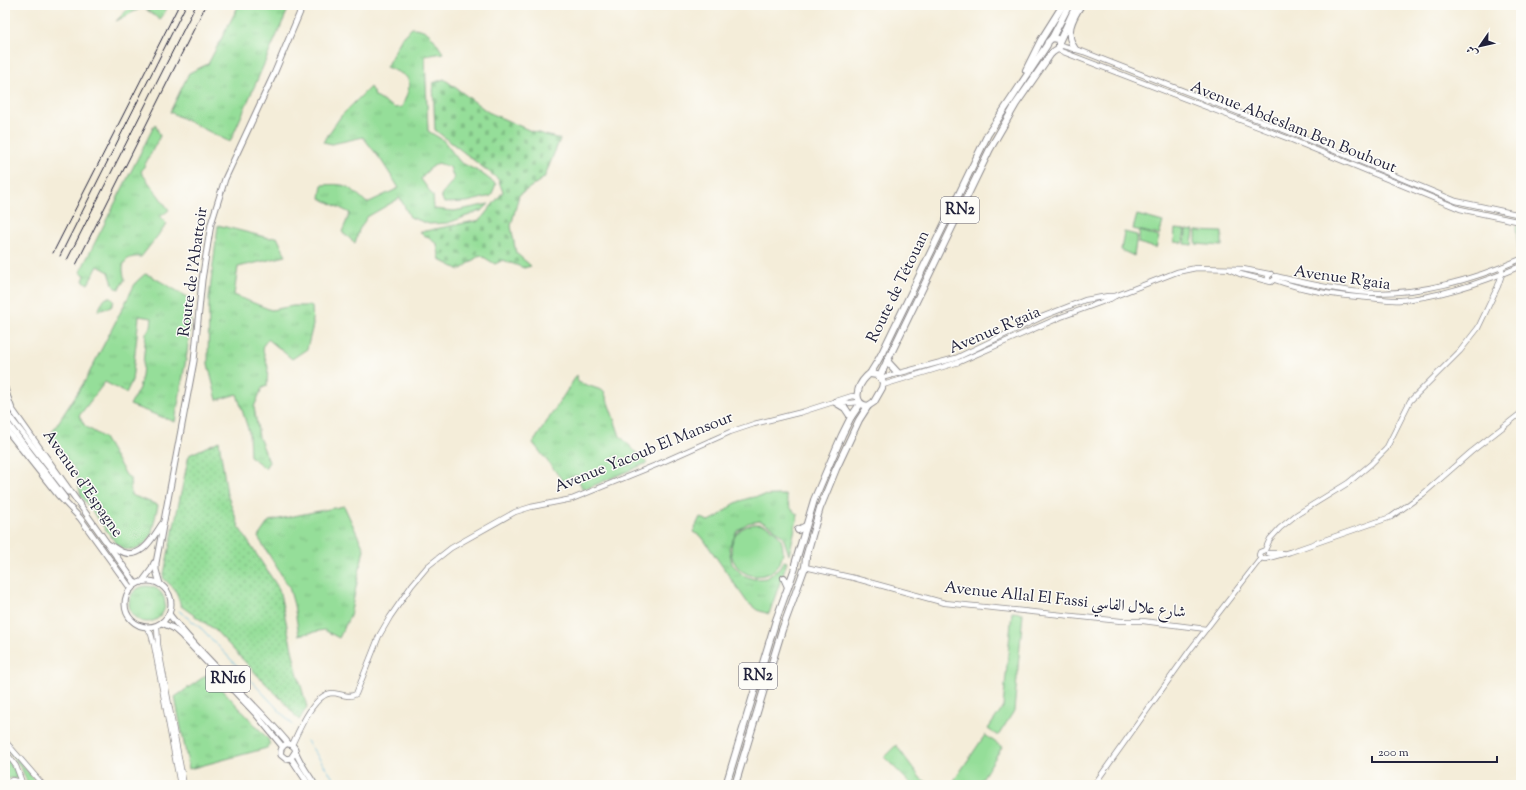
<svg xmlns="http://www.w3.org/2000/svg" width="1526" height="790" font-family="'Sorts Mill Goudy',Amiri,serif">
<style>
.grass{fill:url(#grass-tufts);stroke:#5c806a}
.cemetery{fill:url(#cemetery-stones);stroke:#5c806a}
.park{fill:#95de99;stroke:#5c806a}
.garden{fill:url(#garden-dots);stroke:#5c806a}
.lines{fill:none;stroke-linecap:round;stroke-linejoin:round}
.stream{stroke:#61b9de;stroke-width:1}
.primary-tunnel{stroke:#cac4b9;stroke-width:5;stroke-dasharray:5 2.5;stroke-linecap:butt}
.secondary-casing{stroke:#8b888a;stroke-width:6}
.primary-casing{stroke:#8b888a;stroke-width:7}
.highway-casing{stroke:#8b888a;stroke-width:8}
.secondary{stroke:#fff;stroke-width:4.5}
.primary{stroke:#fff;stroke-width:5}
.highway{stroke:#fff;stroke-width:6}
.rail{stroke:#22223b;stroke-width:1}
.labels{text-anchor:middle;dominant-baseline:central;stroke-width:3;stroke-linejoin:round;paint-order:stroke}
.shield{fill:#fdfcf7;stroke:#646373;stroke-width:1}
.shield-label{font-size:15px;font-weight:bold;fill:#22223b}
.street-label{font-size:16px;fill:#22223b;stroke:#fdfcf7}
</style>
<defs>
<pattern id="grass-tufts" width="24" height="20" patternUnits="userSpaceOnUse"><rect width="24" height="20" fill="#95de99"/><path d="M3 7l-1-3M5 7V3M7 7l1-3M15 17l-1-3M17 17v-4M19 17l1-3" fill="none" stroke="#80be85"/></pattern>
<pattern id="cemetery-stones" width="16" height="16" patternUnits="userSpaceOnUse"><rect width="16" height="16" fill="#95de99"/><path d="M2 7V4a2 2 0 0 1 4 0v3zM10 15v-3a2 2 0 0 1 4 0v3z" fill="#80be85"/></pattern>
<pattern id="garden-dots" width="8" height="8" patternUnits="userSpaceOnUse"><rect width="8" height="8" fill="#95de99"/><path d="M2 2h.1M6 6h.1" fill="none" stroke="#80be85" stroke-width="1.8" stroke-linecap="round"/></pattern>
</defs>
<rect width="100%" height="100%" fill="#fdfcf7"/>
<filter id="ink" filterUnits="userSpaceOnUse"><feTurbulence type="fractalNoise" baseFrequency=".025" numOctaves="2"/><feDisplacementMap in="SourceGraphic" scale="8" xChannelSelector="R" yChannelSelector="G"/><feConvolveMatrix kernelMatrix="1 2 1 2 8 2 1 2 1" color-interpolation-filters="sRGB"/></filter>
<filter id="wash" filterUnits="userSpaceOnUse"><feTurbulence type="fractalNoise" baseFrequency=".012" numOctaves="4" result="noise"/><feDisplacementMap in="SourceGraphic" scale="16" xChannelSelector="R" yChannelSelector="G"/><feGaussianBlur stdDeviation="0.9" result="paint"/><feColorMatrix in="noise" values="0 0 0 0 0 0 0 0 0 0 0 0 0 0 0 0 0 1.4 0 .05"/><feComposite in="paint" operator="in"/></filter>
<g filter="url(#wash)">
<rect width="100%" height="100%" fill="#f4edd9"/>
<g class="grass">
<polygon points="132,5 169,5 160,20 143,7 116,21"/>
<polygon points="239,5 290,5 230,142 170,112 189,73 208,64"/>
<path d="M412,28C430,28 434,40 443,53L425,56L428,131L443,140L460,162L481,173L496,184L491,196L467,202L444,203L441,195L454,179L450,167L438,163L428,170L421,179L433,196L434,209L454,211L489,204L483,210L448,223L429,224L410,217L400,198L367,217L359,230L355,243L342,232L350,213L320,198L322,185C349,183 348,186 367,203L399,188L381,160L363,137L332,144L323,142L341,116L370,87L376,97L395,108L402,107C413,79 414,78 386,67L403,36Z"/>
<path d="M155,124L160,136L141,172L169,210L160,217L167,224L141,257C124,255 120,266 125,279L119,289L114,287L109,272L98,266L88,284L83,281L85,275L80,272Z"/>
<polygon points="218,225 269,238 277,237 286,256 238,267 234,295 271,310 293,306 312,306 313,325 307,349 292,359 268,339 262,347 268,367 267,386 262,388 254,407 259,437 269,462 265,468 250,456 249,432 237,394 217,400 208,364 209,298"/>
<polygon points="145,274 151,276 193,300 187,353 175,422 130,405 139,388 142,376 146,333 151,327 152,318 139,316 133,372 132,381 126,393 105,382 79,416 85,426 104,438 126,475 130,478 131,495 158,505 151,536 146,543 135,550 123,549 115,542 81,496 75,470 49,437 85,381 136,282"/>
<polygon points="110,297 114,301 111,307 98,311 104,299"/>
<polygon points="577,375 578,382 604,391 620,436 647,463 583,490 576,475 563,481 533,443"/>
<path d="M786,495C787,504 791,510 798,515L789,555L783,537L771,526L760,521L748,523L737,531L729,548L732,564L743,575L754,579L767,578L779,569L784,561L787,562L769,614L757,610L747,602L702,537L693,532L700,517L708,521C719,518 725,510 734,504C750,495 769,495 786,495Z"/>
<polygon points="344,506 364,549 350,616 339,638 324,630 299,635 294,605 289,587 258,537 269,521"/>
<circle cx="147" cy="604" r="18"/>
<polygon points="208,674 268,739 270,745 267,748 189,769 175,697"/>
<polygon points="5,745 39,785 32,785 27,782 22,770"/>
<polygon points="896,745 921,779 932,785 912,785 884,757"/>
<polygon points="5,757 14,769 19,779 10,778 5,781"/>
</g>
<polygon class="cemetery" points="444,79 488,112 531,131 560,139 544,178 519,195 511,226 516,253 531,266 524,268 503,260 495,264 480,255 460,270 440,260 437,244 420,232 480,220 503,192 498,179 435,130 433,83"/>
<g class="park">
<polygon points="1137,215 1163,222 1159,235 1133,229"/>
<polygon points="1516,226 1521,227 1521,257 1519,258"/>
<polygon points="1175,229 1185,230 1183,243 1174,242"/>
<polygon points="1186,230 1194,231 1192,245 1185,244"/>
<polygon points="1140,231 1159,237 1156,248 1138,243"/>
<polygon points="1196,231 1222,232 1222,246 1196,244"/>
<polygon points="1124,232 1137,235 1134,256 1121,250"/>
<circle cx="757" cy="550" r="26"/>
<polygon points="1012,612 1023,613 1014,711 998,736 988,729 1003,707"/>
<polygon points="985,735 1002,747 978,785 951,785"/>
</g>
<polygon class="garden" points="219,441 227,494 240,529 279,589 296,668 307,707 299,720 284,702 263,681 215,630 181,606 175,589 163,578 189,455"/>
<g class="lines">
<g class="stream">
<polyline points="179,611 202,629 293,725"/>
<polyline points="307,741 333,778"/>
</g>
</g>
</g>
<g filter="url(#ink)">
<g class="lines">
<polyline class="primary-tunnel" points="5,411 9,416"/>
<g class="secondary-casing">
<g id="secondary">
<polyline points="1060,45 1084,52 1289,132 1456,201 1521,215"/>
<polyline points="1058,50 1287,138 1460,209 1521,222"/>
<polyline points="1231,270 1240,274 1271,282 1275,279"/>
<path d="M1275,276C1302,282 1330,289 1359,292C1415,297 1470,281 1521,259"/>
<polyline points="1268,280 1268,276 1271,274"/>
<path d="M1275,280C1305,291 1339,296 1370,298C1380,299 1391,301 1401,300C1439,297 1486,281 1521,266"/>
<polyline points="881,378 956,358 1044,316 1085,300 1108,296 1115,296"/>
<polyline points="883,385 959,362 1061,317 1110,299 1115,296 1177,272 1196,268 1243,269 1269,274"/>
<polyline points="838,401 849,403 859,402"/>
<polyline points="1268,553 1282,553"/>
<polyline points="1261,558 1265,559 1290,552 1391,517 1423,494 1471,452 1521,413"/>
<polyline points="805,567 854,578 945,603 1121,621 1143,621 1206,629"/>
<polyline points="157,626 158,645 184,785"/>
<polyline points="147,628 151,634 154,645 180,785"/>
<polyline points="5,741 43,785"/>
<path d="M292,745C299,730 314,694 332,693C340,693 348,699 356,694L379,636L390,617L412,585L428,566L451,548L515,512L531,507L572,499L656,465L730,432L754,424L802,412L852,396L857,397"/>
<polyline points="5,751 16,766 23,785"/>
<polyline points="5,784 12,780 20,782 23,785"/>
<polyline points="1094,785 1190,650 1261,558 1259,555 1260,552 1265,550 1270,539 1280,528 1296,515 1348,483 1371,464 1386,449 1410,401 1460,351 1478,328 1498,286 1502,274 1502,267"/>
</g>
</g>
<g class="primary-casing">
<g id="primary">
<polyline points="5,388 8,398 5,406"/>
<polyline points="8,398 12,409 136,584"/>
<polyline points="9,416 68,492"/>
<polyline points="5,420 65,498"/>
<polyline points="5,428 58,495 80,518 131,589"/>
<path d="M108,544C113,546 117,550 122,552C142,560 153,537 162,524"/>
<circle cx="148" cy="604" r="23"/>
<polyline points="142,582 151,570 154,563"/>
<polyline points="160,584 156,570 156,563 194,361 202,280 211,224 225,179 274,74 303,5"/>
<path d="M169,614C205,661 251,698 289,744"/>
<polyline points="162,623 173,628 182,636 255,713 282,746"/>
<path d="M295,752L291,758L286,759L281,755C279,748 287,739 294,747C296,749 295,752 297,755C302,766 309,775 315,785"/>
<polyline points="291,758 309,785"/>
</g>
</g>
<g class="highway-casing">
<g id="highway">
<polyline points="1059,42 1074,10"/>
<path d="M1075,49C1064,34 1072,19 1081,5"/>
<polyline points="1026,70 1041,40 1063,5"/>
<polyline points="887,361 898,373"/>
<polyline points="880,376 990,149 1016,104 1050,55 1053,52 1059,48 1059,42 1057,39 1052,38"/>
<polyline points="835,402 845,408 851,417"/>
<path d="M868,406C851,404 858,385 866,377C871,372 867,377 871,372C875,366 879,359 882,353L988,134L1047,45L1048,42L1052,38L1069,5"/>
<polyline points="798,530 806,526"/>
<polyline points="784,578 788,587"/>
<polyline points="726,785 776,620 795,568 795,564 814,500 842,435 851,417 860,404"/>
<polyline points="735,785 782,630 805,567 806,557 820,508 836,469 859,420 868,406 874,402 882,388 883,383 881,378 877,375 870,374"/>
</g>
</g>
<use href="#secondary" class="secondary"/>
<use href="#primary" class="primary"/>
<use href="#highway" class="highway"/>
<g class="rail">
<polyline points="53,253 179,5"/>
<polyline points="60,256 186,5"/>
<polyline points="67,260 196,5"/>
<polyline points="76,265 206,5"/>
</g>
</g>
</g>
<g class="labels">
<g class="shield">
<rect x="941" y="197" width="38" height="26" rx="3"/>
<rect x="739" y="663" width="38" height="26" rx="3"/>
<rect x="206" y="666" width="44" height="26" rx="3"/>
</g>
<g class="shield-label">
<text x="960" y="210">RN2</text>
<text x="758" y="676">RN2</text>
<text x="228" y="679">RN16</text>
</g>
<g class="street-label">
<text transform="translate(1293 128) rotate(22)">Avenue Abdeslam Ben Bouhout</text>
<text transform="translate(194 272) rotate(-82)">Route de l’Abattoir</text>
<text transform="translate(1342 279) rotate(8)">Avenue R'gaia</text>
<text transform="translate(899 287) rotate(-64)">Route de Tétouan</text>
<text transform="translate(995 331) rotate(-23)">Avenue R'gaia</text>
<text transform="translate(644 453) rotate(-22)">Avenue Yacoub El Mansour</text>
<text transform="translate(82 484) rotate(55)">Avenue d'Espagne</text>
<text transform="translate(1065 601) rotate(6)">Avenue Allal El Fassi شارع علال الفاسي</text>
</g>
</g>
<rect width="1526" height="790" fill="none" stroke="#fdfcf7" stroke-width="20"/>
<g transform="translate(1480 46) rotate(236)" stroke="#fdfcf7" stroke-width="3" paint-order="stroke">
<path d="M0-3L7 15L0 10L-7 15Z" fill="#22223b"/>
<text y="-6" font-size="11" font-weight="bold" text-anchor="middle" fill="#22223b">ش</text>
</g>
<path d="M1372 756v6h125v-6" fill="none" stroke="#22223b" stroke-width="2"/>
<text x="1378" y="756" font-size="12" fill="#22223b" stroke="#fdfcf7" stroke-width="3" paint-order="stroke">200 m</text>
</svg>
